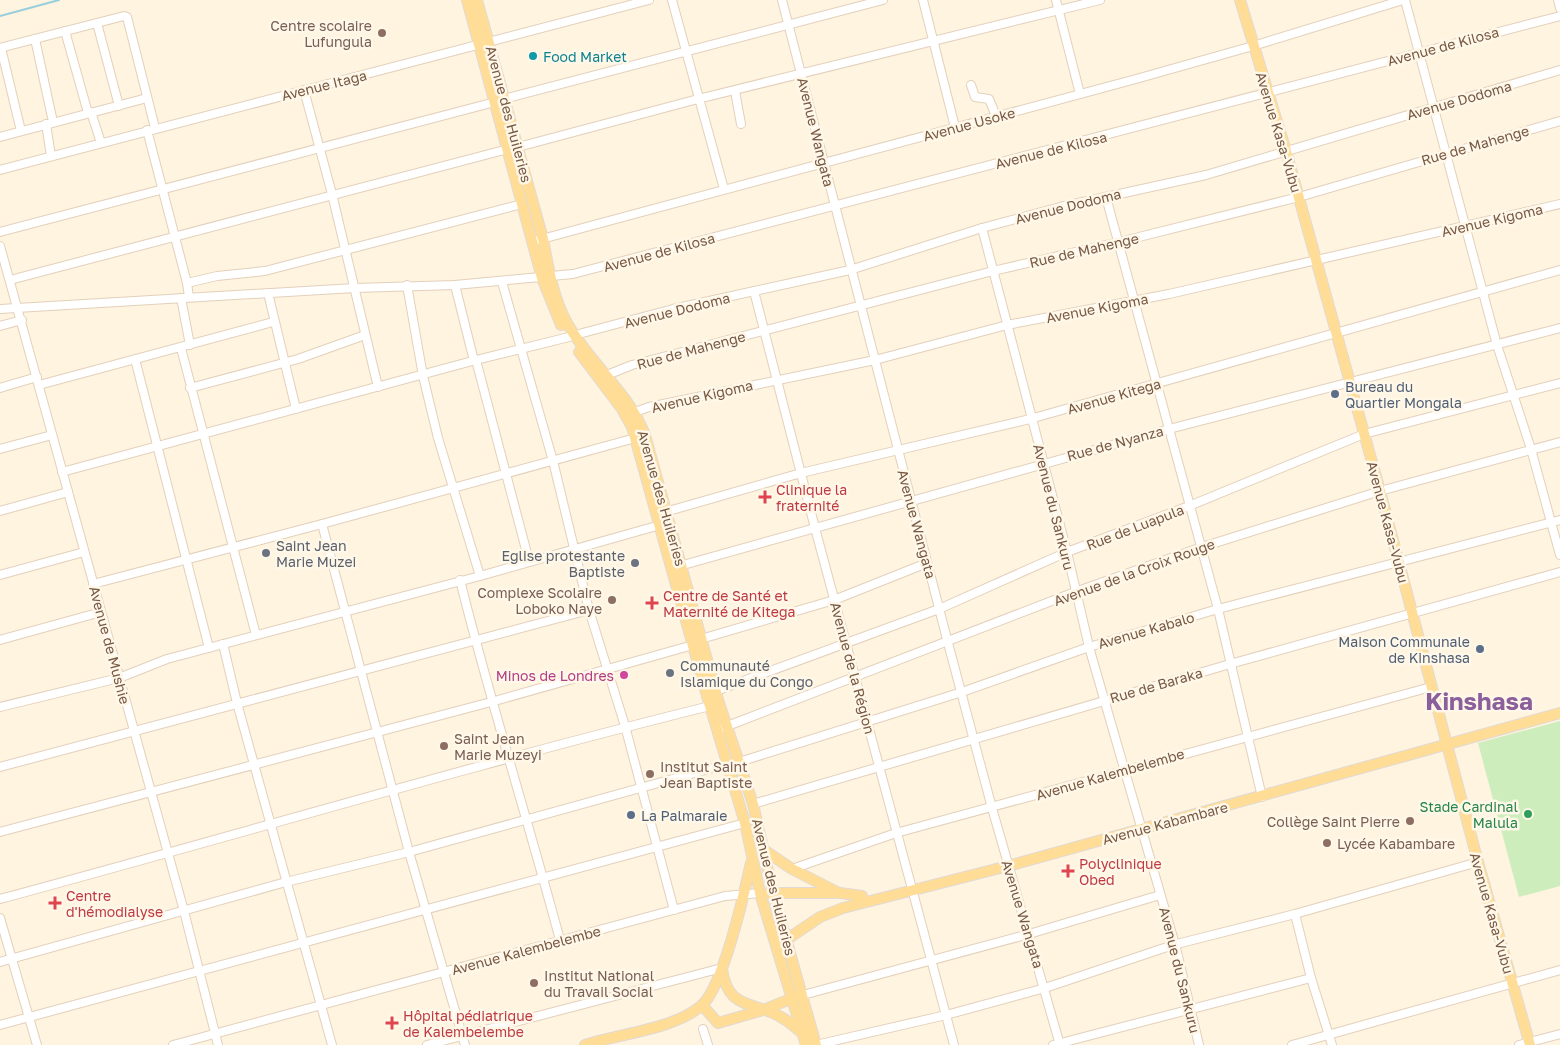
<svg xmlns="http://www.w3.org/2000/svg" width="1560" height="1045" font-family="'Golos Text',sans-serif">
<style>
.pitch{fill:#ceedbd}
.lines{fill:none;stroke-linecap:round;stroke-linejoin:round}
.stream{stroke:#97cedd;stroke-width:2}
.minor-casing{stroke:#e3d0bb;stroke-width:10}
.major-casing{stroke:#e1dad6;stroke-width:12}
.minor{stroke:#fff;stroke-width:8}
.major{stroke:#ffdd96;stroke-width:10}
.education-dot{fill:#8d6e63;stroke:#fff7e8;stroke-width:2}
.culture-dot{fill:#0f9aa8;stroke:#fff7e8;stroke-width:2}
.service-dot{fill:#5c6f8a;stroke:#fff7e8;stroke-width:2}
.health-dot{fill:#e0444e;stroke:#fff7e8;stroke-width:2}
.worship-dot{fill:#6b7280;stroke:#fff7e8;stroke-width:2}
.hotel-dot{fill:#d1479c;stroke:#fff7e8;stroke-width:2}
.leisure-dot{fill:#2e9e5b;stroke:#fff7e8;stroke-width:2}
.labels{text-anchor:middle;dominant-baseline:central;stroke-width:5;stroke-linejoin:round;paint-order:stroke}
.education-label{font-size:14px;fill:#785e54;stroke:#fff7e8;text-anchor:start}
.street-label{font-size:14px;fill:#775944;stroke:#fff7e8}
.culture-label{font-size:14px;fill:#0d838f;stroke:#fff7e8;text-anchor:start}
.service-label{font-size:14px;fill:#4e5e75;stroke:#fff7e8;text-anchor:start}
.health-label{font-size:14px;fill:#be3a42;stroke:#fff7e8;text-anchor:start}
.worship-label{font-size:14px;fill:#5b616d;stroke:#fff7e8;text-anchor:start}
.hotel-label{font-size:14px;fill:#b23c85;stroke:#fff7e8;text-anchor:end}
.leisure-label{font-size:14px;fill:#27864d;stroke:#fff7e8;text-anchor:end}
.town-label{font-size:24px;font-weight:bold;fill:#8a5f9c;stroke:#fff7e8}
</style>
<rect width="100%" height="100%" fill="#fff4df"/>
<polygon class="pitch" points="1560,721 1560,886 1519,897 1478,743"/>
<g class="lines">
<polyline class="stream" points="0,16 59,0"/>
<g class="minor-casing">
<g id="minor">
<polyline points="672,0 724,189"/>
<polyline points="782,0 948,643 992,808 1060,1045"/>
<polyline points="923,0 955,127"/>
<polyline points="1056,0 1080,94"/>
<polyline points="1405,0 1497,345 1531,449 1560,555"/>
<polyline points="1558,0 1560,8"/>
<polyline points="97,23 119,106"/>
<polyline points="65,31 88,113"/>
<polyline points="35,39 53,122"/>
<polyline points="0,48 124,16 127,17 155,128"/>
<polyline points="1,48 21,131"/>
<polyline points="971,85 975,97 989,99 996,116"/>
<polyline points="304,90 332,194 378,387"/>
<polyline points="735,91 741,124"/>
<polyline points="504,99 883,0"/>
<polyline points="91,112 101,143"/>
<polyline points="46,124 51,156"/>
<polyline points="147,130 187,283 189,297"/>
<polyline points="0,137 147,98"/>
<polyline points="518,147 698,99 1100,0"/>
<polyline points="0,170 649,0"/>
<polyline points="1106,197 1218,609 1262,797"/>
<polyline points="982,228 1067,552 1089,647 1176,948 1199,1045"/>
<polyline points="0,232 495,102"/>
<polyline points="538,240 1136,79 1253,46 1403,0"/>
<polyline points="0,246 184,911 218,1045"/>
<polyline points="10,280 508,149"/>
<polyline points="502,282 553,461 589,610 625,726 674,910"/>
<polyline points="187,283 217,276 265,271 522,204"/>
<polyline points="407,285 423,376 438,438 480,576"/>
<polyline points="455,285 474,361"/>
<polyline points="754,291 815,528 954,1045"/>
<polyline points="268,293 296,409"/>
<polyline points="181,298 190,345"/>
<polyline points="0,309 355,288 455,285 573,274 1560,16"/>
<polyline points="0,326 22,320"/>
<polyline points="575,335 673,309 850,270 982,228 1060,207 1206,175 1560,70"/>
<polyline points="181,348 256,635"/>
<polyline points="135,359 209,648"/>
<polyline points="476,360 529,561"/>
<polyline points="607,375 632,365 993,271 1119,242 1299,197 1560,121"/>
<polyline points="39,385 273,322"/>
<polyline points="0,388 37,377"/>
<polyline points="190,388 298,359 365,335"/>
<polyline points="635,412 649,407 875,360 1007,325 1169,294 1560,204"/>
<polyline points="0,449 52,435"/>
<polyline points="62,472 476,360 569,337"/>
<polyline points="0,511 68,492"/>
<polyline points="665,512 801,473 1030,419 1560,270"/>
<polyline points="322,524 409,852 465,1045"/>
<polyline points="676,567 1169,429 1560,328"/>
<polyline points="0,575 84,552"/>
<path d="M460,580C490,701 528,820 560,940"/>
<polyline points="93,584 322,524 639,437"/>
<polyline points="701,639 834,600 927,563"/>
<polyline points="0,640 101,612"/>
<polyline points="223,644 237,703 332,1045"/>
<polyline points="716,691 939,609 1067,552 1189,506 1364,434 1560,383"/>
<polyline points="0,707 119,678 167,659 480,576 660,525"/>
<polyline points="717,730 1075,592 1199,548 1380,491 1560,442"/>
<polyline points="739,762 962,692 1089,647 1218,609 1560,520"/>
<polyline points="0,767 589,610"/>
<polyline points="753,804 1230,664 1560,572"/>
<polyline points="0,832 491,702 693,645"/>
<polyline points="792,869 896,833 1431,687"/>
<path d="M0,899C237,835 472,765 710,706"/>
<polyline points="1295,914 1311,978 1332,1045"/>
<polyline points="0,918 37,1045"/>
<polyline points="0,962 286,882 409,852 727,764"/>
<polyline points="803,995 1029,934 1160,895"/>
<polyline points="0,1025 745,823"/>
<polyline points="703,1029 708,1045"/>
<polyline points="173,1045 725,896 760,893"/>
<polyline points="427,1045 722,968"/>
<polyline points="816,1045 946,1015 1045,988 1173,945 1295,914 1478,862"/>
<polyline points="1053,1045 1311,978"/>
<polyline points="1292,1045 1560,970"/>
<polyline points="1519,1045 1560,1034"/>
</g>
</g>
<g class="major-casing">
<g id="major">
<polyline points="467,0 542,278 561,325"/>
<path d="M477,0L543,239C548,266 553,298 567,323C589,363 628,391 645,435L719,703L753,804L773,893L816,1045"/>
<polyline points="1240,0 1286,151 1380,491 1478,862 1530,1045"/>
<polyline points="579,352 622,409 632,427 707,696 745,823 760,893 806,1045"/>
<polyline points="764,850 792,869 837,892"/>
<polyline points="769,893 840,893 862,896"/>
<polyline points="783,942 820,917 843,908 1008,866 1560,713"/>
<path d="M722,969C727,1005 746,1002 773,1013C785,1018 793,1025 802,1033"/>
<polyline points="702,1005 718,1023 763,1010 798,996"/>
<path d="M585,1045C620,1033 672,1030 701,1006C723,988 744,894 751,863"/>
</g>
</g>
<use href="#minor" class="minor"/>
<use href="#major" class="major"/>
</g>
<g class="education-dot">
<circle cx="382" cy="33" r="5"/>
<circle cx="612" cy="600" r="5"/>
<circle cx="444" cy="746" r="5"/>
<circle cx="650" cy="774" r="5"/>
<circle cx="1410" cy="821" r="5"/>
<circle cx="1327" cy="843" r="5"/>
<circle cx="534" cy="983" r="5"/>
</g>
<circle class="culture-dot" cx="533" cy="56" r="5"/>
<g class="service-dot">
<circle cx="1335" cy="394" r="5"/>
<circle cx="1480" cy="649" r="5"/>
<circle cx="631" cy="815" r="5"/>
</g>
<g class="health-dot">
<path d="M762.5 489.5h5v5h5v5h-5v5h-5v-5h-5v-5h5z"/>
<path d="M649.5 595.5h5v5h5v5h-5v5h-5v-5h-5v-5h5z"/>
<path d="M1065.5 863.5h5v5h5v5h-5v5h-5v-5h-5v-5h5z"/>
<path d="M52.5 895.5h5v5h5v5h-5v5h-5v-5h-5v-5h5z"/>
<path d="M389.5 1015.5h5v5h5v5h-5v5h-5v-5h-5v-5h5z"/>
</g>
<g class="worship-dot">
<circle cx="266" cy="553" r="5"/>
<circle cx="635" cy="563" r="5"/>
<circle cx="670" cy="673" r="5"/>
</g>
<circle class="hotel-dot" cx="624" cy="675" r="5"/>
<circle class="leisure-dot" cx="1528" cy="814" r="5"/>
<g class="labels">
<g class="education-label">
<text x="372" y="25" text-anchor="end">Centre scolaire<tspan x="372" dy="16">Lufungula</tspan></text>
<text x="602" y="592" text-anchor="end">Complexe Scolaire<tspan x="602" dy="16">Loboko Naye</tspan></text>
<text x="454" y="738">Saint Jean<tspan x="454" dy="16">Marie Muzeyi</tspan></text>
<text x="660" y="766">Institut Saint<tspan x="660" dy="16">Jean Baptiste</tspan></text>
<text x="1400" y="821" text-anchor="end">Collège Saint Pierre</text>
<text x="1337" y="843">Lycée Kabambare</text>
<text x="544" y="975">Institut National<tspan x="544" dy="16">du Travail Social</tspan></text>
</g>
<g class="street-label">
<text transform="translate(1443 46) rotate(-15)">Avenue de Kilosa</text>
<text transform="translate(324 85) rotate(-14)">Avenue Itaga</text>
<text transform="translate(1459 100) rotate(-16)">Avenue Dodoma</text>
<text transform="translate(509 114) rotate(75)">Avenue des Huileries</text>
<text transform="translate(969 124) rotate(-15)">Avenue Usoke</text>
<text transform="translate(816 132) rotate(76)">Avenue Wangata</text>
<text transform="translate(1279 132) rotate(73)">Avenue Kasa-Vubu</text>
<text transform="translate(1475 145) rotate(-16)">Rue de Mahenge</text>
<text transform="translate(1051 150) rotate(-14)">Avenue de Kilosa</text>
<text transform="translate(1068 206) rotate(-14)">Avenue Dodoma</text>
<text transform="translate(1492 220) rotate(-13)">Avenue Kigoma</text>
<text transform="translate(1084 250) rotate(-13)">Rue de Mahenge</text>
<text transform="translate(659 252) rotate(-15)">Avenue de Kilosa</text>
<text transform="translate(1097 308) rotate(-11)">Avenue Kigoma</text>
<text transform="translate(677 310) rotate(-14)">Avenue Dodoma</text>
<text transform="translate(691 350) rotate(-15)">Rue de Mahenge</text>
<text transform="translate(702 396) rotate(-13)">Avenue Kigoma</text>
<text transform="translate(1114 396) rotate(-16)">Avenue Kitega</text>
<text transform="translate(1115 443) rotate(-15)">Rue de Nyanza</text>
<text transform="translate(662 498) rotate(74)">Avenue des Huileries</text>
<text transform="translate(1054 507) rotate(76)">Avenue du Sankuru</text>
<text transform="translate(1388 522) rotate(75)">Avenue Kasa-Vubu</text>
<text transform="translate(917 524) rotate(75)">Avenue Wangata</text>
<text transform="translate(1135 527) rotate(-21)">Rue de Luapula</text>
<text transform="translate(1134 572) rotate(-20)">Avenue de la Croix Rouge</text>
<text transform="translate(1146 630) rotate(-16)">Avenue Kabalo</text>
<text transform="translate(110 645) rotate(75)">Avenue de Mushie</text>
<text transform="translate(853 668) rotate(75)">Avenue de la Région</text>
<text transform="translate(1156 685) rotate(-16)">Rue de Baraka</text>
<text transform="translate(1110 774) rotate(-16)">Avenue Kalembelembe</text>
<text transform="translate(1165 823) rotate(-15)">Avenue Kabambare</text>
<text transform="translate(774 887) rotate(76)">Avenue des Huileries</text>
<text transform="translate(1492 913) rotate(74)">Avenue Kasa-Vubu</text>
<text transform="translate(1023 914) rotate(73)">Avenue Wangata</text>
<text transform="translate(526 950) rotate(-15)">Avenue Kalembelembe</text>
<text transform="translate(1180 970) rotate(76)">Avenue du Sankuru</text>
</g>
<g class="culture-label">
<text x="543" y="56">Food Market</text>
</g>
<g class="service-label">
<text x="1345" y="386">Bureau du<tspan x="1345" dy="16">Quartier Mongala</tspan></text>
<text x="1470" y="641" text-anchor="end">Maison Communale<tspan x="1470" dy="16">de Kinshasa</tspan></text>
<text x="641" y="815">La Palmaraie</text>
</g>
<g class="health-label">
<text x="776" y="489">Clinique la<tspan x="776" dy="16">fraternité</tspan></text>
<text x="663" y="595">Centre de Santé et<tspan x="663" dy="16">Maternité de Kitega</tspan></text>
<text x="1079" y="863">Polyclinique<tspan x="1079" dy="16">Obed</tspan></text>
<text x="66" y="895">Centre<tspan x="66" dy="16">d'hémodialyse</tspan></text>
<text x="403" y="1015">Hôpital pédiatrique<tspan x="403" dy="16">de Kalembelembe</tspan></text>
</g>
<g class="worship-label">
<text x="276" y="545">Saint Jean<tspan x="276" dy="16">Marie Muzei</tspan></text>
<text x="625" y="555" text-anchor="end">Eglise protestante<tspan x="625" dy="16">Baptiste</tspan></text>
<text x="680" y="665">Communauté<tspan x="680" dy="16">Islamique du Congo</tspan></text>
</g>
<g class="hotel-label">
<text x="614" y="675">Minos de Londres</text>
</g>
<g class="leisure-label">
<text x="1518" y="806">Stade Cardinal<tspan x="1518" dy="16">Malula</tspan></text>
</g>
<g class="town-label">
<text x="1479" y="700">Kinshasa</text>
</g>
</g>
</svg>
